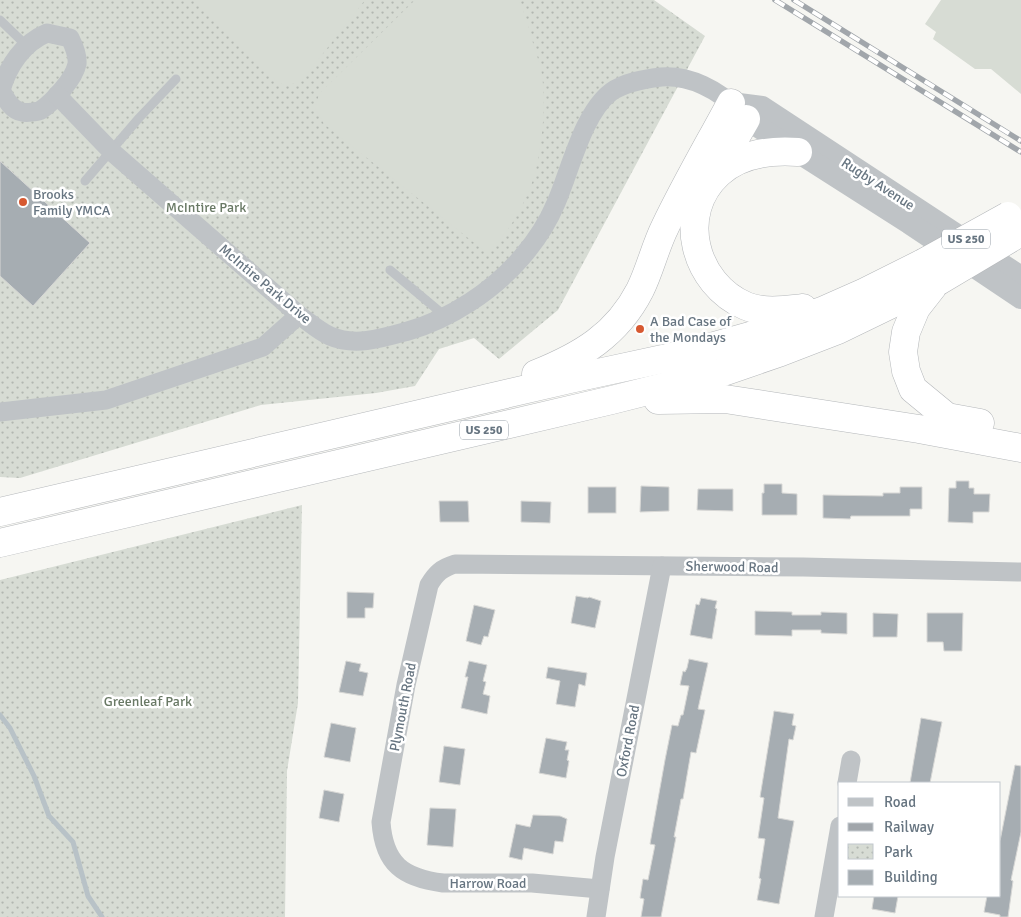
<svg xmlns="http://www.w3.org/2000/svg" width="1021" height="917" font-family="Signika,sans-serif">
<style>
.park{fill:url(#park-dots)}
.garden{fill:#d7dcd4}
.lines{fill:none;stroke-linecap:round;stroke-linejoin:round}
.stream{stroke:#b8c2c7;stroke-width:5}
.building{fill:#a6adb2;stroke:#d7d7d5}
.trunk-casing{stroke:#b4b7ba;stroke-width:29}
.service{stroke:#bfc3c6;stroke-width:9}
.minor{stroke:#bfc3c6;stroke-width:19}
.tertiary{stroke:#bfc3c6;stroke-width:22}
.trunk{stroke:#fff;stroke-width:28}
.rail-casing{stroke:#a1a6ab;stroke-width:5.5}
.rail{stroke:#fff;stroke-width:4;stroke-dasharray:11;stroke-linecap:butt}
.trunk-bridge-casing{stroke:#b4b7ba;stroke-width:29;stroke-linecap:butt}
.trunk-bridge{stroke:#fff;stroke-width:28}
.poi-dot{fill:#d75931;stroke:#fff;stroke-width:2}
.labels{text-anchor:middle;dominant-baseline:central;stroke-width:5;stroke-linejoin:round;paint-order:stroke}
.shield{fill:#fff;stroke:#959ea7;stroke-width:1}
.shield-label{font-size:12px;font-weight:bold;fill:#677581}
.street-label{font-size:14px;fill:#677581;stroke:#fff}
.poi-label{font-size:14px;fill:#677581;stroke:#fff;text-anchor:start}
.park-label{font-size:14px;fill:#697965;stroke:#fff}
</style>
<defs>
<pattern id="park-dots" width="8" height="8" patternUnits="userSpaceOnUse" patternTransform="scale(1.25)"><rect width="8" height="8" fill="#d7dcd4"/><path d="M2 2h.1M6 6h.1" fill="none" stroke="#b2b7b1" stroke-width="1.8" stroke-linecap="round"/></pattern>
</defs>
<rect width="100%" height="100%" fill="#f6f6f2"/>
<g class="park">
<polygon points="0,0 654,0 705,36 558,310 499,359 474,338 439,349 415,386 376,393 261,405 20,478 0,477"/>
<polygon points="302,505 298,703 287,771 285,917 0,917 0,580"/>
</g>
<g class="garden">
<path d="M195,0H365L303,79C287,87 286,88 272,77Z"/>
<path d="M415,0H518C526,14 529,28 533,43C536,54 541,65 542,76C547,107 541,165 528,193C518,216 505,237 487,253L324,124L315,108L319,94Z"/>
<polygon points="941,0 1021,0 1021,94 991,69 975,69 933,39 936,32 925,24"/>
</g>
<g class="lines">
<polyline class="stream" points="0,715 10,728 34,776 49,816 73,842 88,896 102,917"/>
</g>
<g class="building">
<polygon points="0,161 90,243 33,306 0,276"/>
<polygon points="956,481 969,481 969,488 974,488 974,494 990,494 989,512 973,512 973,523 948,522 949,488 956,488"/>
<polygon points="764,484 782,484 782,493 797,494 797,515 762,515 762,493 764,493"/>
<polygon points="641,486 669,487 669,511 640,512"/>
<rect x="588" y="487" width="28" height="26"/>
<polygon points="900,487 922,487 922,509 910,509 910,516 851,516 850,519 823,518 823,495 883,496 883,493 900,493"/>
<polygon points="698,489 733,489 733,511 697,510"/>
<polygon points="439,501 468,501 469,522 440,522"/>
<polygon points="521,501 551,502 550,523 521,522"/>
<polygon points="347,592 374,593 373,608 365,608 365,618 347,618"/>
<polygon points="576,596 588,598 589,597 601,601 595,628 571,623"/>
<polygon points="701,598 717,601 715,608 717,609 712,639 690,635 696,604 699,605"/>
<polygon points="474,605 495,610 488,637 484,636 481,645 466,641"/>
<polygon points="755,611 792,612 792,615 821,615 821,612 847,613 847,634 821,633 821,630 792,630 792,636 755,635"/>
<polygon points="873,613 898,614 897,637 873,637"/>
<polygon points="927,613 963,613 962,651 944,651 943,642 927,642"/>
<polygon points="689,659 708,663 698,709 705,710 696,753 691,752 683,799 681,799 680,805 674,837 676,837 661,917 641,917 644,899 640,898 643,879 648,880 655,845 650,844 665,760 672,725 678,726 681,715 683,715 689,686 680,685 683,671 685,672 687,668"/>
<polygon points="346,661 361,664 359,671 368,673 363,696 339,692"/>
<polygon points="469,661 487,665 483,681 486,682 483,694 490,696 487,714 461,708 468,677 465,677"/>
<polygon points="548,667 587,673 585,686 579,684 575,707 556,704 560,681 546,678"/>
<polygon points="774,711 794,714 792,725 796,726 793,740 789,739 778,818 794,821 779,904 757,900 761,879 759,878 765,839 758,838 764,798 760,797"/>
<polygon points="921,718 942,722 930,783 910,783"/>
<polygon points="331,723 356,728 350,762 324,757"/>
<polygon points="546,738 567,742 565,750 569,750 567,760 569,761 566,778 539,773"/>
<polygon points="444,746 465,749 460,785 439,782"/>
<polygon points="1015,765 1021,766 1021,832 1011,880 1013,881 1008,917 1000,917 1000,915 984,912 987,896 1000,896 1000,841"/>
<polygon points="324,790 344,794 339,822 319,818"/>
<polygon points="430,808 456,809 453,847 427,845"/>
<polygon points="533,815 560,816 567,819 563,842 555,841 553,854 524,848 522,860 509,857 516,824 530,827"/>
<polygon points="874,896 898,896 895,913 872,909"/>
</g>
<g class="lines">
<g class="trunk-casing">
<g id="trunk">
<path d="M798,152C770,150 740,154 719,173C675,213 694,284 746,306C763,313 785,310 803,308"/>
<polyline points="714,175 746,119"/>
<polyline points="934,285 916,308 906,332 903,352 906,371 913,389 947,417 980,423"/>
<path d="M536,374C581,356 617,335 640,290C650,270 655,247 665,227C685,185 709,144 731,103"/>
<polyline points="658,400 725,399 919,429 1021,448"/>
<polyline points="0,512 570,379 686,354 750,336 822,311 865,292 923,263"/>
<polyline points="0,543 612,400 723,372 781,352 838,330 937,282"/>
</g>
</g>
<g class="service">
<polyline points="0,20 27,46"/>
<polyline points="85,181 139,118 176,79"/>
<polyline points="390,270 445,316"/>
</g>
<g class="minor">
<path d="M47,33L70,38C74,46 78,55 77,64C74,79 53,102 41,110C38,112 26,113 22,112C11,110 6,99 1,90C8,66 23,43 47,33Z"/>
<path d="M57,95L111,151L299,315C309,322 319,331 330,336C355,347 383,338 408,331C450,319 493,291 522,257C535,242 548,222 556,203C570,171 583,113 611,92C625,82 644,79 661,77C690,75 719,90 739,111"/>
<polyline points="0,412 106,400 263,347 299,315"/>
<polyline points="847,783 851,760"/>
<path d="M600,889L532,883H443C403,878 384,864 381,822L406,685L429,585C436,573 442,568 455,564L803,567L1021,572"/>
<polyline points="596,917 605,857 662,566"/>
<polyline points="824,917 840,826"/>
</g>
<g class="tertiary">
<polyline points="731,103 762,107 1021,277"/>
<polyline points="746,119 909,223 1021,298"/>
</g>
<use href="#trunk" class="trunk"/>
<g class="rail-casing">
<g id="rail">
<polyline points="775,0 1021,152"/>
<polyline points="794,0 1021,141"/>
</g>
</g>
<use href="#rail" class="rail"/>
<g class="trunk-bridge-casing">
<g id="trunk-bridge">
<polyline points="923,263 1008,216"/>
<polyline points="937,282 1021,232"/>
</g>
</g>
<use href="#trunk-bridge" class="trunk-bridge"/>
</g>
<g class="poi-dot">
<circle cx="23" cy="202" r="5"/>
<circle cx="640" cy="329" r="5"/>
</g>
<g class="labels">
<g class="shield">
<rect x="942" y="229.5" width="48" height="19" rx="4"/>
<rect x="460" y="420.5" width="48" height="19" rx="4"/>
</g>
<g class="shield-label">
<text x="966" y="239">US 250</text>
<text x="484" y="430">US 250</text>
</g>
<g class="street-label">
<text transform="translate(878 184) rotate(33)">Rugby Avenue</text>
<text transform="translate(265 284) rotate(40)">McIntire Park Drive</text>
<text transform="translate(732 567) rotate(1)">Sherwood Road</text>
<text transform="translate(403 707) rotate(-79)">Plymouth Road</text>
<text transform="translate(628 741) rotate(-79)">Oxford Road</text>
<text x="488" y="883">Harrow Road</text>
</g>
<g class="poi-label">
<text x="33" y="194">Brooks<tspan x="33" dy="16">Family YMCA</tspan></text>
<text x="650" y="321">A Bad Case of<tspan x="650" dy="16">the Mondays</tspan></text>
</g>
<g class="park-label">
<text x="206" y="207">McIntire Park</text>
<text x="148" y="701">Greenleaf Park</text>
</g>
</g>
<rect x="838" y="782" width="162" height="115" fill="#ffffff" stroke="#c2c8cd"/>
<rect x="848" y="798" width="25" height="8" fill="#bfc3c6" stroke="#c2c8cd"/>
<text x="884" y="807" font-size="15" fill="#677581">Road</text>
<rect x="848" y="823" width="25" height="8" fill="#a1a6ab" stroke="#c2c8cd"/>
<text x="884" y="832" font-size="15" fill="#677581">Railway</text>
<rect x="848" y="844" width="25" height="15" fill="url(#park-dots)" stroke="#c2c8cd"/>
<text x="884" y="857" font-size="15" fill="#677581">Park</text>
<rect x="848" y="870" width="25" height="15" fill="#a6adb2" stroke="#c2c8cd"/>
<text x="884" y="882" font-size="15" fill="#677581">Building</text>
</svg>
